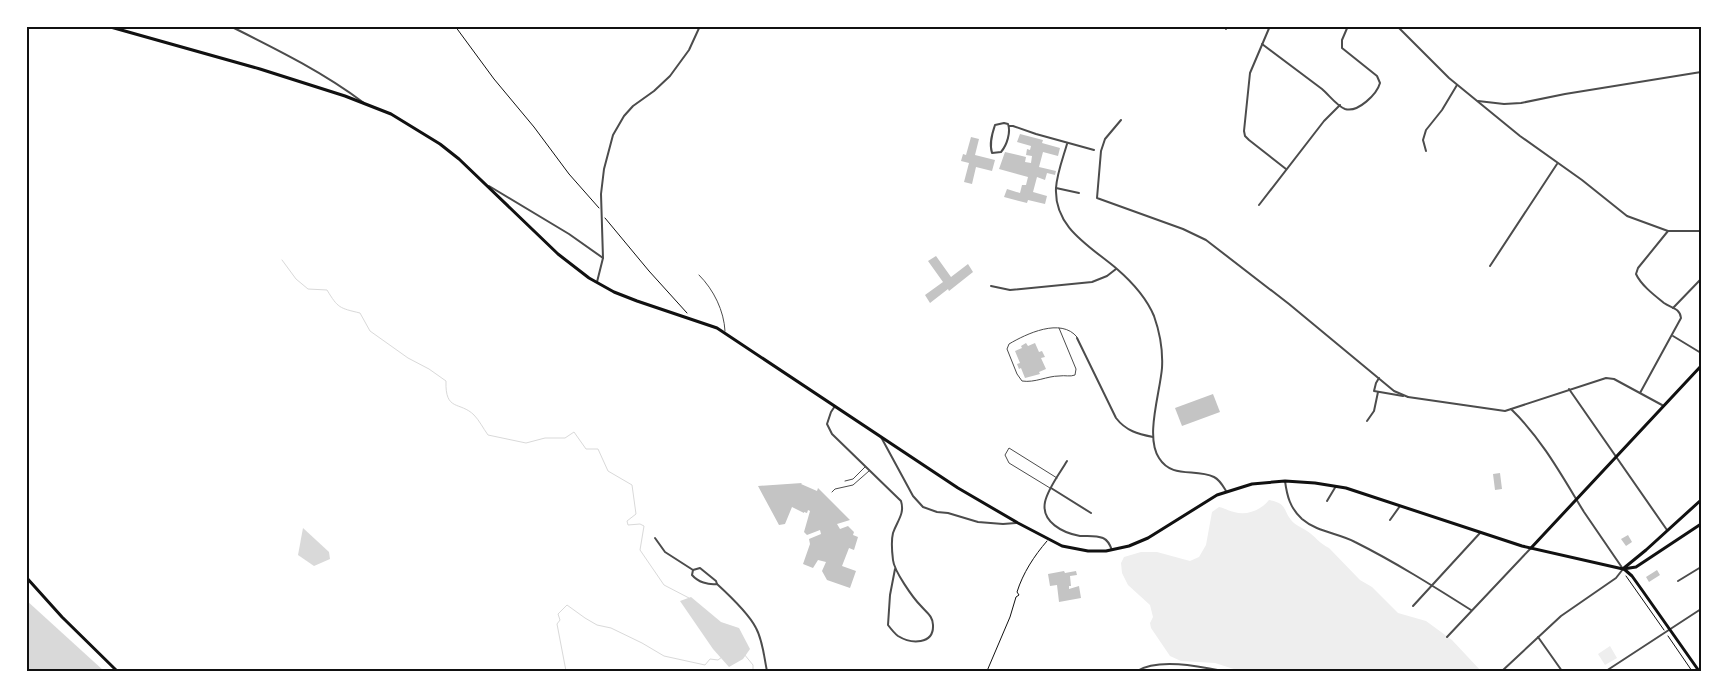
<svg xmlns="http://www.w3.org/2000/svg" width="1727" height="697" font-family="Ubuntu,sans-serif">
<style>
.green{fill:#eee}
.water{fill:#d9d9d9}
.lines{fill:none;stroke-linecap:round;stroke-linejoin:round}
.stream{stroke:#d9d9d9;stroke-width:1}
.building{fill:#c4c4c4}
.path{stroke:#111;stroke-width:1}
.service{stroke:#4c4c4c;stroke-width:1}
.minor{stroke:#4c4c4c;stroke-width:2}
.secondary{stroke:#111;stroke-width:3}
.primary{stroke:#111;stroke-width:3}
.neatline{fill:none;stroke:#111;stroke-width:2}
</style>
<rect width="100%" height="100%" fill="#fff"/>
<g class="green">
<path d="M1269,500C1289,503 1282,512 1294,523C1297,526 1303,528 1307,531C1315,536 1320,544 1329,548L1360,580L1372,587L1398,613L1426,621L1452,640L1481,671H1240L1215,663L1181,661L1170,656L1151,628L1150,623L1153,617L1150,605L1128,585L1122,573L1121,563L1124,557L1141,552H1157L1190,561L1199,557L1206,545L1212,512L1219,507C1224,508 1229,511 1234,512C1247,516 1261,510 1269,500Z"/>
<polygon points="1610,646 1617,658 1605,665 1598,654"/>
</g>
<g class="water">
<polygon points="303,528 329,552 330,559 314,566 298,555"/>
<polygon points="691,597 721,622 739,628 750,649 743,659 729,667 713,649 680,601"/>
<polygon points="26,600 104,671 26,671"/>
</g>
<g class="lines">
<g class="stream">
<path d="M282,260L296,279L308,289L327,290C338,308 339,308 360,313L370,331L408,358L429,369L446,381C445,412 460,401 474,415C479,420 483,428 488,435L526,443L545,438H565L574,432L586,449H598L608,471L632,485L636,514L627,521L628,525L640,524L644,526L640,550L664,585L689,598"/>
<polyline points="744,654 753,665 753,671"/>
<polyline points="566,671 557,624 560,620 558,614 567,605 585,618 597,625 611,628 642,643 664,656 705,665 710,659 718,660 722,657"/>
</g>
</g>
<g class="building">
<polygon points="1020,134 1043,140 1042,143 1060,148 1058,156 1043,152 1039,167 1056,171 1055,175 1047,173 1045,180 1037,177 1033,192 1047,196 1045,204 1028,200 1027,203 1004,197 1007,189 1020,193 1022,185 1026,185 1028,177 999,169 1005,152 1026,157 1025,162 1031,163 1032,156 1026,155 1027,149 1030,150 1031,146 1017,142"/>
<polygon points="971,137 979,139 975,155 995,160 992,171 976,167 972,184 964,182 969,163 961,161 963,154 966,155"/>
<polygon points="936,256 951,277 968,264 973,272 949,291 948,289 930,303 925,295 943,282 928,261"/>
<polygon points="1026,343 1028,346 1035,343 1039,352 1042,351 1045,357 1041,358 1046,369 1039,372 1040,374 1025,378 1021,368 1019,369 1017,364 1020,363 1015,351 1022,348 1021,346"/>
<polygon points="1213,394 1220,412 1182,426 1175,408"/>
<polygon points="1500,473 1502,489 1495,490 1493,474"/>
<polygon points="802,483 801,484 817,491 818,488 850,520 837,524 840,529 848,526 854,532 853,535 858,537 854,550 849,548 842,566 856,571 850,588 827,580 822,571 826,562 818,560 813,568 803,564 810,544 809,539 821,534 820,530 807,535 804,532 810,511 808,510 807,513 804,512 804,513 792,507 785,524 779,525 758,486"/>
<polygon points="1628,535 1632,542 1626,546 1621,539"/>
<polygon points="1657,570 1660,575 1649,582 1646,577"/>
<polygon points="1064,571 1065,573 1076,571 1077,575 1070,576 1071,586 1069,586 1069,589 1079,586 1081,598 1059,602 1057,585 1050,586 1048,574"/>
</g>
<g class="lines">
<g class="path">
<polyline points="455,26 494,79 534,127 569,174 599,208"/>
<polyline points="605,218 649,271 687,313"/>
<polyline points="1626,576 1664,630"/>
<polyline points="1668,636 1692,671"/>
<path d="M987,671L1010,617L1016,597L1019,595L1017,592C1023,573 1034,556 1047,541"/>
</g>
<g class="service">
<path d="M699,275C714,290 724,311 725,331"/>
<path d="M1059,328L1076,369L1075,375C1070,377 1065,375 1059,376C1047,376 1035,383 1022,381L1017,374L1007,349L1009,344C1026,334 1061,317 1077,337"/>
<polyline points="845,481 853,479 865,467"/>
<polyline points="1050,488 1009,463 1005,455 1009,448 1057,478"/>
<polyline points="832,492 835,489 853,485 869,471"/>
</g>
<g class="minor">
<path d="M230,26C276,49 323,72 364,103"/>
<polyline points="1270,26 1250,73 1244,131 1245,136 1249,140 1286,169"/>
<polyline points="1397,26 1449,78 1520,136 1582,180 1627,216 1668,231 1701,231"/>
<polyline points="1226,29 1227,26"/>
<path d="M1262,44C1282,59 1302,74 1322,89C1329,95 1337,106 1345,109C1358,113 1377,94 1380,83L1377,76L1342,48V40L1348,26"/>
<polyline points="1478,101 1504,104 1521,103 1565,94 1701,72"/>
<polyline points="1121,120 1105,139 1101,151 1097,198 1183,229 1206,240 1289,304 1394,391 1408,397"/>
<path d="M1004,123L1008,124C1011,132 1007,145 1001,152L992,153C989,144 992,134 995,125Z"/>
<polyline points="1009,126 1013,126 1036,134 1094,150"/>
<path d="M1067,144C1063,158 1057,173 1056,188C1054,228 1090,246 1117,269C1132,282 1146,297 1154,316C1160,333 1163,351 1162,368C1160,393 1145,437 1159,458C1172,479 1195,468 1214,477C1220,480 1223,486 1226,491"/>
<polyline points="1426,151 1423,140 1426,130 1442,110 1457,85"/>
<polyline points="489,186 569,234 603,258"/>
<polyline points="1056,188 1079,193"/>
<polyline points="1259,205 1324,121 1340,105"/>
<polyline points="1490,266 1557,164"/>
<polyline points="597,282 603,258 601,194 604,169 613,135 624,116 633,106 654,91 670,76 689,50 700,26"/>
<polyline points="991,286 1010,290 1092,282 1107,276 1116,269"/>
<polyline points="1673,308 1701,279"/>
<polyline points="1673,336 1701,353"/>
<path d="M1077,338L1116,418C1126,431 1138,434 1153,437"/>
<polyline points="1379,378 1376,383 1374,391 1403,396"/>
<polyline points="1569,389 1667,530"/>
<path d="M1640,393L1681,318C1680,308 1671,308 1664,303C1654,295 1641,285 1636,274L1638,268L1668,231"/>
<polyline points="1408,397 1505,411 1606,378 1614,379 1662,405"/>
<path d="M835,406L831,412L827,424L832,434L901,501C905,514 897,521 893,533C891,541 892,552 893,560C894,571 913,598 921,606C926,612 933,616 933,625C934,645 911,644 898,636C894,633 891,629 888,625L890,595L895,569"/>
<polyline points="1367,421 1374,411 1378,392"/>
<polyline points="881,437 913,496 923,507 937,512 948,513 978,522 1003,524 1016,523"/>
<path d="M1067,461C1060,473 1048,488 1045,502C1041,522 1063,533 1080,536C1087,536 1096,535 1103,538C1108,540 1110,545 1112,550"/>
<path d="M1285,481C1287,496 1290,508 1302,519C1317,532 1338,533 1355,542C1395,562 1433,586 1471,610"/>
<polyline points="1051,488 1091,513"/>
<polyline points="1327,501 1336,486"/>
<polyline points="1390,520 1400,506"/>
<polyline points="655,538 665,552 693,570"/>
<path d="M693,570L692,575C698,582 708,585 717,584C729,595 749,614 756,628C763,641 764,657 767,671"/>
<polyline points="693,570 700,568 716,581 717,584"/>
<polyline points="1678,581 1701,567"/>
<polyline points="1413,606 1480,533"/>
<polyline points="1447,637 1531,548"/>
<polyline points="1538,637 1562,671"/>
<path d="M1137,671C1158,658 1198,666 1223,671"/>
<path d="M1502,671L1561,616L1616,578L1623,569C1610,550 1597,531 1584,512C1562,476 1542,439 1511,409"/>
<polyline points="1606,671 1701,609"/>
</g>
<polyline class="secondary" points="1531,548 1701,366"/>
<g class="primary">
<polyline points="107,26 260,69 345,96 391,114 440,144 459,159 558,254 589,278 614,292 637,301 717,328 958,488 1018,523 1062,546 1088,551 1106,551 1129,546 1148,538 1217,495 1252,484 1285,481 1315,483 1346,488 1522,546 1623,569 1636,567 1701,524"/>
<polyline points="1624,568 1646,550 1701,500"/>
<polyline points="1624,569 1632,576 1642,590 1699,671"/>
<polyline points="26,577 62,617 117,671"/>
</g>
</g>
<rect width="1727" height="697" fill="none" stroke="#ffffff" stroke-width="55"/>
<rect x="28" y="28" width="1672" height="642" class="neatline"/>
</svg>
